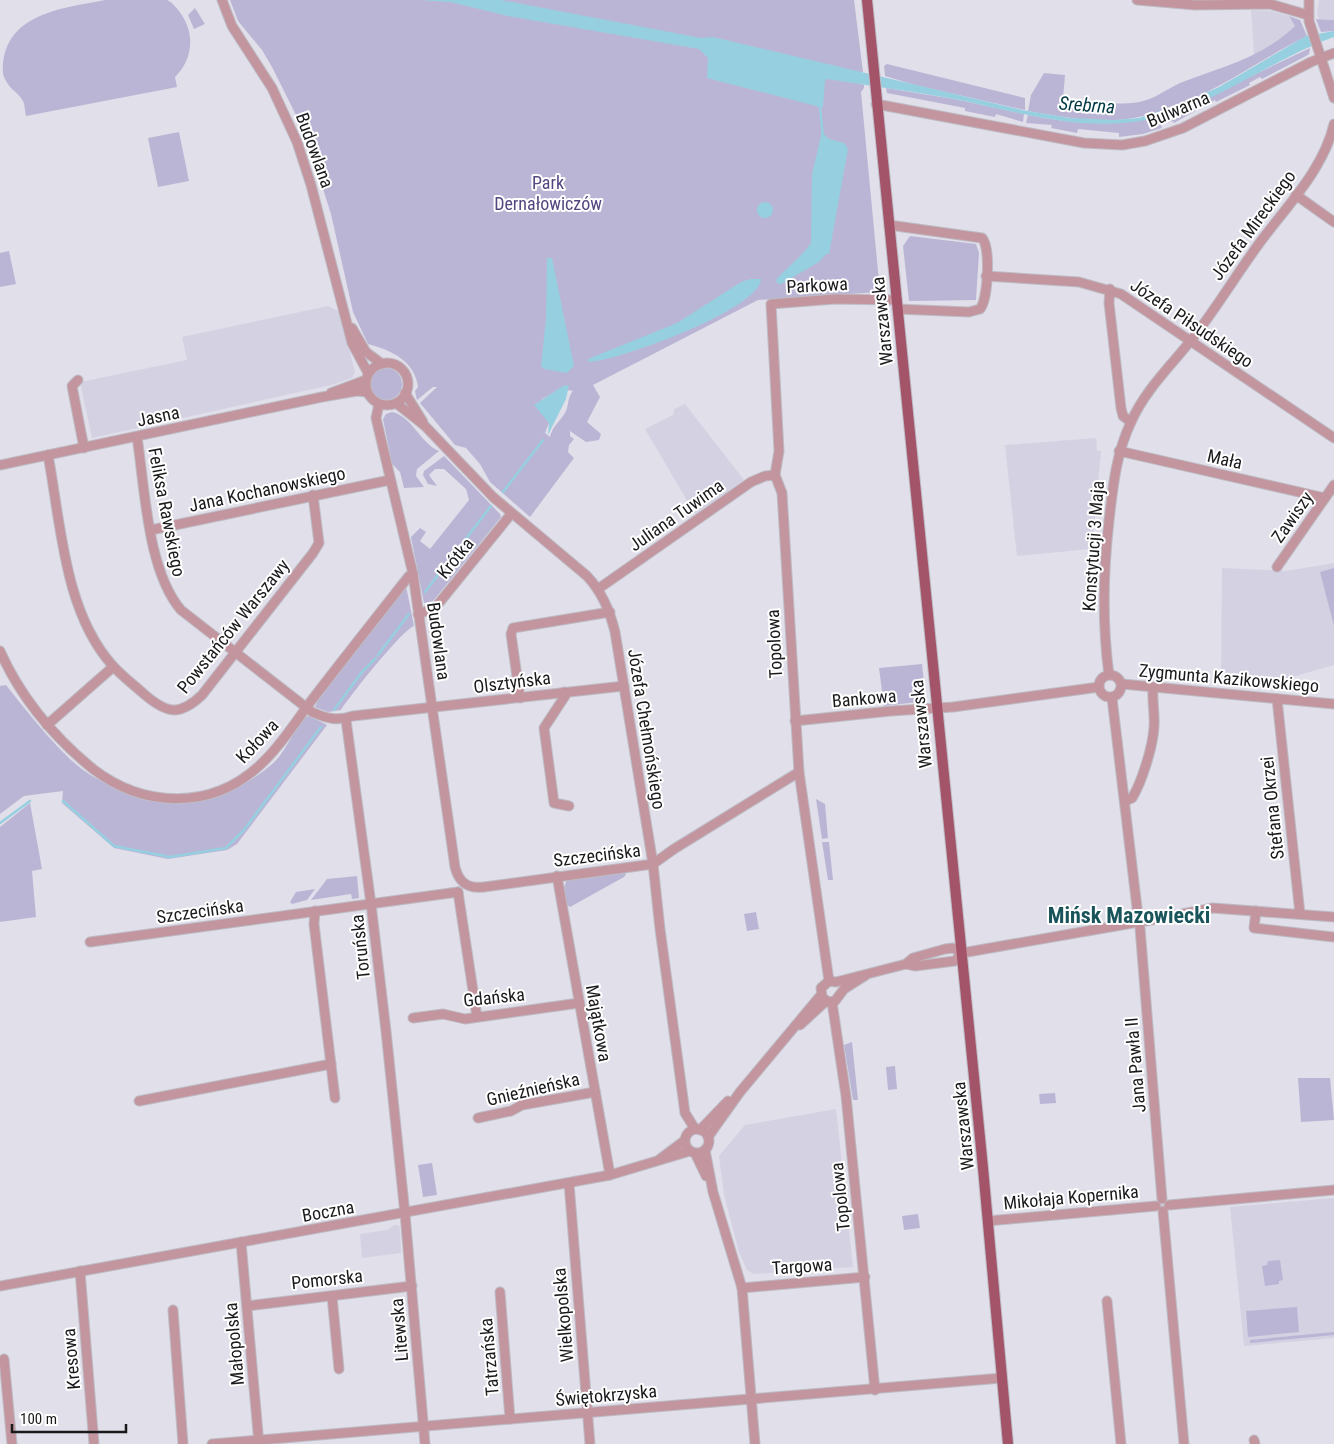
<svg xmlns="http://www.w3.org/2000/svg" width="1334" height="1444" font-family="'Roboto Condensed',sans-serif">
<style>
.built{fill:#d4d1e3}
.green{fill:#bbb5d5;fill-rule:evenodd}
.water{fill:#96cfe0}
.lines{fill:none;stroke-linecap:round;stroke-linejoin:round}
.stream{stroke:#96cfe0;stroke-width:2.5}
.minor-casing{stroke:#bdbcc5;stroke-width:11}
.major-casing{stroke:#bdbcc5;stroke-width:12}
.minor{stroke:#c3969f;stroke-width:9}
.major{stroke:#a35468;stroke-width:10}
.labels{text-anchor:middle;dominant-baseline:central;stroke-width:4;stroke-linejoin:round;paint-order:stroke}
.street-label{font-size:18px;fill:#1a1a1d;stroke:#fff}
.park-label{font-size:18px;fill:#54467f;stroke:#fff}
.water-label{font-size:19px;font-style:italic;fill:#003744;stroke:#fff}
.district-label{font-size:22px;font-weight:bold;fill:#185459;stroke:#fff}
</style>
<rect width="100%" height="100%" fill="#e1dfea"/>
<g class="built">
<polygon points="1319,0 1334,0 1334,20 1319,19 1317,14"/>
<polygon points="1251,10 1272,11 1289,16 1295,26 1284,37 1254,56"/>
<polygon points="328,306 340,312 355,372 352,378 331,385 92,438 80,382 187,360 182,337"/>
<polygon points="685,404 744,480 695,514 645,429 673,415 674,409"/>
<polygon points="1096,438 1097,451 1101,451 1093,536 1089,536 1090,549 1017,556 1005,445"/>
<polygon points="1334,563 1334,665 1285,679 1283,689 1221,678 1222,568 1286,571"/>
<polygon points="836,1109 853,1267 754,1274 747,1270 739,1252 724,1195 719,1156 745,1125"/>
<polygon points="1334,1198 1334,1338 1244,1346 1230,1207"/>
<polygon points="394,1225 398,1225 400,1228 401,1253 362,1258 360,1234 387,1230"/>
</g>
<g class="green">
<path d="M105,0C118,0 158,0 167,0C172,2 178,9 181,14C195,34 193,59 175,77L177,87L26,116C25,112 25,105 23,101C18,91 8,90 3,74C0,12 66,8 105,0Z"/>
<path d="M230,0H854L863,72H860L861,84L864,85V88L861,92L880,292L758,300L593,385L600,397L587,422L601,434L599,440L586,442L570,431V436L574,439L569,445L568,452L574,458L530,517L490,482L480,464L466,448L455,445L420,403L437,387H433L417,400L415,391L418,387C415,361 391,350 368,344L353,312L331,214L306,135L272,67L262,50L238,21ZM562,389L573,391C567,397 569,407 565,413C560,421 552,427 550,437L545,433L549,423L542,413V399Z"/>
<polygon points="195,8 205,24 194,29 188,15"/>
<path d="M1289,16L1300,20L1307,36C1244,67 1189,115 1116,120C1087,122 1057,116 1028,111L1031,95L1044,73L1065,75L1063,99C1088,101 1114,106 1139,102C1153,100 1167,89 1180,83C1221,67 1262,58 1295,26Z"/>
<polygon points="1316,19 1334,20 1334,31 1321,32"/>
<path d="M1310,48L1309,54L1306,56L1262,79L1260,77L1249,83L1250,85L1216,102L1215,100L1174,123L1173,121L1161,125L1162,128L1143,134L1119,137V133L1078,129L1077,133L1051,128L1052,125L1026,123L1028,115C1082,126 1125,127 1178,111Z"/>
<polygon points="887,64 1025,98 1025,110 915,85 885,76 884,66"/>
<polygon points="886,88 954,99 1024,114 1023,122 996,114 995,117 965,111 965,108 887,93"/>
<polygon points="179,132 189,181 158,187 148,138"/>
<polygon points="910,236 976,244 979,253 976,300 909,301 903,246"/>
<polygon points="9,251 16,284 0,287 0,253"/>
<circle cx="386" cy="384" r="16"/>
<path d="M392,412C412,416 420,443 439,451L417,469L416,476L424,487L404,488L400,472L392,464L383,419L386,414Z"/>
<polygon points="444,456 500,514 501,517 433,601 424,603 411,537 420,528 426,532 420,541 430,549 469,500 466,489 444,469 435,469 429,475 437,486 428,484 423,475 424,471"/>
<polygon points="1334,568 1334,626 1320,572"/>
<path d="M406,586L414,626C402,630 350,696 341,710L328,712L315,707L317,703L314,699Z"/>
<polygon points="922,664 926,701 884,706 879,668"/>
<path d="M6,685C25,709 64,759 89,774C151,813 214,813 271,765C283,756 294,731 303,718L309,716L327,725L237,844L227,850L168,859L114,848L62,803L63,791L24,796L0,814V686Z"/>
<polygon points="816,799 825,804 828,838 822,839"/>
<polygon points="30,803 42,869 32,871 36,917 0,922 0,827"/>
<polygon points="822,842 829,842 833,880 828,880"/>
<polygon points="625,872 626,874 624,877 570,907 566,904 564,887 567,880"/>
<polygon points="357,876 359,898 352,899 351,894 311,900 327,879"/>
<polygon points="315,889 307,900 292,904 290,902 296,892"/>
<polygon points="756,912 759,929 747,931 744,914"/>
<polygon points="852,1042 858,1100 853,1100 844,1045"/>
<polygon points="895,1066 897,1089 888,1090 886,1067"/>
<polygon points="1298,1078 1330,1078 1334,1120 1301,1122"/>
<polygon points="1055,1093 1056,1103 1040,1104 1039,1094"/>
<polygon points="432,1163 437,1195 423,1197 418,1165"/>
<polygon points="918,1214 920,1228 904,1230 902,1216"/>
<polygon points="1280,1260 1283,1280 1279,1281 1279,1284 1265,1286 1262,1266 1267,1265 1268,1261"/>
<polygon points="1297,1307 1299,1332 1248,1337 1246,1311"/>
<polygon points="1334,1332 1334,1335 1250,1343 1250,1340"/>
</g>
<g class="water">
<path d="M420,0H501L701,38L713,37L1022,110L1070,118L1114,120L1139,118L1181,104L1219,87L1306,36L1334,31V37C1275,58 1223,99 1163,116C1092,136 1024,113 954,99C912,91 870,86 827,79L825,81L823,107H820L707,78L708,58L699,49L508,16L450,2Z"/>
<path d="M822,132L829,139L844,143L848,149L829,254H826L819,262L781,284L777,283L776,280C784,270 808,251 811,242L812,174Z"/>
<circle cx="765" cy="210" r="8"/>
<polygon points="547,258 552,258 574,366 567,373 544,369 541,366 546,319"/>
<path d="M751,279H761C759,310 618,361 588,362V359L677,323L741,282Z"/>
<polygon points="569,385 566,399 548,435 549,423 534,405 563,386"/>
</g>
<g class="lines">
<g class="stream">
<polyline points="820,107 823,137"/>
<polyline points="503,492 543,440"/>
<polyline points="425,592 491,506"/>
<polyline points="378,655 409,614"/>
<polyline points="334,710 362,672 376,658"/>
<polyline points="63,801 114,846 170,857 226,848 244,830 321,727"/>
<polyline points="0,823 30,801"/>
</g>
<g class="minor-casing">
<g id="minor">
<polyline points="222,0 232,26 272,88 297,142 311,185 352,343 368,373"/>
<polyline points="1137,0 1195,5 1270,4 1308,15"/>
<polyline points="1309,0 1309,21 1334,98"/>
<polyline points="876,104 1084,143 1122,145 1145,141 1183,128 1311,62 1334,53"/>
<polyline points="1296,195 1334,222"/>
<path d="M889,225L982,238C991,247 988,300 980,309L969,312L897,309"/>
<polyline points="986,276 1079,282 1121,294 1334,438"/>
<polyline points="1110,289 1109,303 1121,408 1123,416 1131,422"/>
<polyline points="352,328 366,352 382,364"/>
<circle cx="387" cy="384" r="21"/>
<polyline points="78,380 72,386 84,448"/>
<polyline points="331,393 366,380"/>
<polyline points="405,393 423,422"/>
<path d="M396,403L425,426L493,497L587,576C602,592 610,611 615,632L653,864L660,929L683,1098L685,1113L695,1129"/>
<path d="M379,404L376,418L413,574L455,867C459,883 468,889 484,887L653,864L674,849L799,772"/>
<path d="M137,437C145,488 147,570 181,610L312,712C328,719 337,721 353,716L624,686"/>
<polyline points="1119,451 1325,498"/>
<path d="M48,455C61,524 64,612 113,666C122,676 134,685 144,694C167,714 180,716 202,695L313,553L319,543L313,495"/>
<polyline points="0,465 322,397 357,391 367,392"/>
<polyline points="151,530 390,480"/>
<polyline points="1277,567 1334,485"/>
<polyline points="598,589 751,482 765,476 775,475"/>
<polyline points="418,614 435,608 511,514"/>
<path d="M0,651C21,698 54,737 93,769C144,808 211,810 259,766C282,745 299,716 318,692C348,653 379,614 409,576L413,574"/>
<circle cx="1110" cy="686" r="11"/>
<path d="M1109,675C1102,623 1103,573 1109,521C1113,486 1116,454 1131,422C1146,388 1174,363 1196,334C1219,304 1238,272 1261,241C1288,205 1324,168 1334,124"/>
<polyline points="1122,684 1334,704"/>
<polyline points="564,692 565,696 544,728 554,803 569,806"/>
<polyline points="520,698 511,634 513,628 610,612"/>
<polyline points="1112,698 1138,916"/>
<polyline points="1277,699 1300,914"/>
<polyline points="346,720 371,904 386,1031 405,1214 425,1444"/>
<polyline points="795,721 891,711 953,707 1099,687"/>
<polyline points="47,725 113,667"/>
<path d="M1125,801L1132,798C1142,782 1153,746 1154,727C1155,714 1152,701 1153,688"/>
<polyline points="557,876 610,1175"/>
<polyline points="458,892 477,1017"/>
<polyline points="315,911 314,924 335,1098"/>
<polyline points="1256,911 1254,928 1333,937"/>
<polyline points="1146,921 1213,908 1334,917"/>
<polyline points="1140,928 1162,1199"/>
<polyline points="90,942 458,892"/>
<polyline points="962,953 1133,923"/>
<polyline points="906,964 915,966 955,961 962,953"/>
<polyline points="866,975 844,989 835,1001 828,1002 822,997 821,988 829,981 836,982 906,964 913,958 945,949 953,948 962,953"/>
<polyline points="829,981 799,772 782,493 775,475 779,451 771,304 835,299 896,300"/>
<polyline points="832,1002 846,1096 875,1390"/>
<polyline points="413,1018 443,1014 465,1019 579,1003"/>
<polyline points="800,1025 826,1001"/>
<polyline points="139,1101 331,1064"/>
<polyline points="478,1118 511,1111 522,1105 595,1092"/>
<circle cx="697" cy="1141" r="12"/>
<polyline points="700,1130 728,1101"/>
<polyline points="708,1137 740,1092 821,995"/>
<polyline points="705,1150 713,1192 742,1288 755,1444"/>
<polyline points="695,1153 706,1176"/>
<polyline points="660,1159 684,1141"/>
<polyline points="569,1183 590,1444"/>
<polyline points="1169,1205 1334,1190"/>
<polyline points="1163,1211 1184,1444"/>
<polyline points="988,1221 1156,1206"/>
<polyline points="241,1242 259,1444"/>
<polyline points="80,1271 94,1444"/>
<polyline points="0,1286 610,1175 690,1151"/>
<polyline points="742,1288 865,1277"/>
<polyline points="500,1292 510,1419"/>
<polyline points="332,1296 339,1369"/>
<polyline points="1107,1301 1121,1444"/>
<polyline points="247,1306 412,1286"/>
<polyline points="173,1310 183,1444"/>
<polyline points="4,1359 12,1444"/>
<polyline points="1254,1440 1255,1444"/>
<polyline points="212,1444 1002,1378"/>
</g>
</g>
<g class="major-casing">
<polyline id="major" points="867,0 983,1168 1008,1444"/>
</g>
<use href="#minor" class="minor"/>
<use href="#major" class="major"/>
</g>
<g class="labels">
<g class="street-label">
<text transform="translate(1178 109) rotate(-23)">Bulwarna</text>
<text transform="translate(315 150) rotate(70)">Budowlana</text>
<text transform="translate(1253 225) rotate(-54)">Józefa Mireckiego</text>
<text transform="translate(817 285) rotate(-3)">Parkowa</text>
<text transform="translate(882 321) rotate(-96)">Warszawska</text>
<text transform="translate(1192 323) rotate(34)">Józefa Piłsudskiego</text>
<text transform="translate(158 416) rotate(-12)">Jasna</text>
<text transform="translate(1225 459) rotate(13)">Mała</text>
<text transform="translate(267 489) rotate(-12)">Jana Kochanowskiego</text>
<text transform="translate(167 512) rotate(79)">Feliksa Rawskiego</text>
<text transform="translate(676 515) rotate(-35)">Juliana Tuwima</text>
<text transform="translate(1292 517) rotate(-55)">Zawiszy</text>
<text transform="translate(1093 546) rotate(-86)">Konstytucji 3 Maja</text>
<text transform="translate(455 558) rotate(-51)">Krótka</text>
<text transform="translate(233 626) rotate(-51)">Powstańców Warszawy</text>
<text transform="translate(439 641) rotate(82)">Budowlana</text>
<text transform="translate(774 644) rotate(-93)">Topolowa</text>
<text transform="translate(1229 678) rotate(5)">Zygmunta Kazikowskiego</text>
<text transform="translate(512 682) rotate(-7)">Olsztyńska</text>
<text transform="translate(864 698) rotate(-5)">Bankowa</text>
<text transform="translate(921 724) rotate(-96)">Warszawska</text>
<text transform="translate(647 729) rotate(81)">Józefa Chełmońskiego</text>
<text transform="translate(257 741) rotate(-47)">Kołowa</text>
<text transform="translate(1272 808) rotate(-96)">Stefana Okrzei</text>
<text transform="translate(597 855) rotate(-7)">Szczecińska</text>
<text transform="translate(200 911) rotate(-8)">Szczecińska</text>
<text transform="translate(360 947) rotate(-96)">Toruńska</text>
<text transform="translate(494 997) rotate(-6)">Gdańska</text>
<text transform="translate(599 1023) rotate(80)">Majątkowa</text>
<text transform="translate(1135 1065) rotate(-95)">Jana Pawła II</text>
<text transform="translate(533 1089) rotate(-13)">Gnieźnieńska</text>
<text transform="translate(963 1126) rotate(-96)">Warszawska</text>
<text transform="translate(840 1197) rotate(-96)">Topolowa</text>
<text transform="translate(1071 1197) rotate(-5)">Mikołaja Kopernika</text>
<text transform="translate(328 1211) rotate(-10)">Boczna</text>
<text transform="translate(802 1266) rotate(-4)">Targowa</text>
<text transform="translate(327 1279) rotate(-6)">Pomorska</text>
<text transform="translate(563 1315) rotate(-95)">Wielkopolska</text>
<text transform="translate(399 1330) rotate(-95)">Litewska</text>
<text transform="translate(234 1344) rotate(-95)">Małopolska</text>
<text transform="translate(489 1357) rotate(-95)">Tatrzańska</text>
<text transform="translate(71 1359) rotate(-95)">Kresowa</text>
<text transform="translate(606 1395) rotate(-5)">Świętokrzyska</text>
</g>
<g class="park-label">
<text x="548" y="182">Park<tspan x="548" dy="21">Dernałowiczów</tspan></text>
</g>
<g class="water-label">
<text transform="translate(1087 105) rotate(4)">Srebrna</text>
</g>
<g class="district-label">
<text x="1129" y="915">Mińsk Mazowiecki</text>
</g>
</g>
<path d="M12 1424v8h114v-8" fill="none" stroke="#1a1a1d" stroke-width="2.5"/>
<text x="20" y="1424" font-size="15" fill="#1a1a1d" stroke="#ffffff" stroke-width="4" paint-order="stroke">100 m</text>
</svg>
